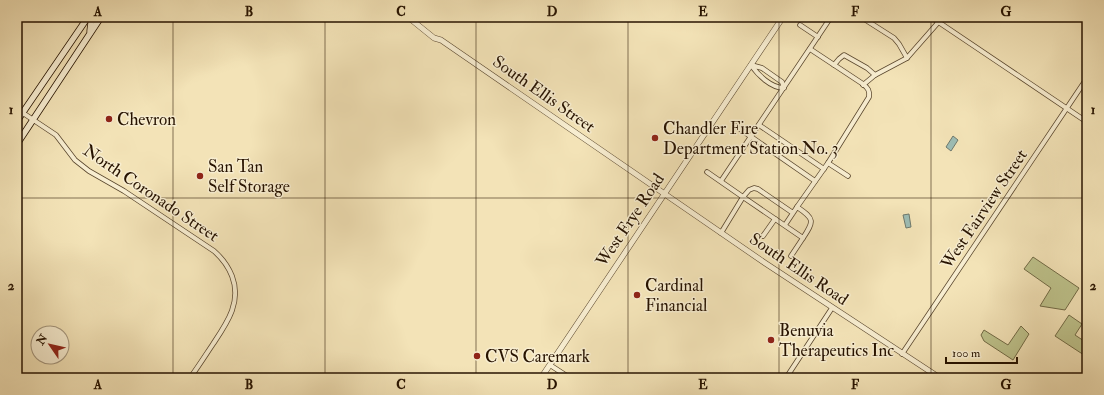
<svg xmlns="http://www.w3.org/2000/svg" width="1104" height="395" font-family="'IM FELL Double Pica',serif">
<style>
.green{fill:#bec38c;stroke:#726b46}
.water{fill:#9dbdb5;stroke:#6e796d}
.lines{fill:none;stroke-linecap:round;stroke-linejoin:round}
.minor-casing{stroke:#5a472e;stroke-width:5.5}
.tertiary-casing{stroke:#5a472e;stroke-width:6}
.secondary-casing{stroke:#271300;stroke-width:7}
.minor{stroke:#f7edd0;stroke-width:4}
.tertiary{stroke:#f7edd0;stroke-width:5}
.secondary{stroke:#f7edd0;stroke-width:5.5}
.grid{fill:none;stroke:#271300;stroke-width:1;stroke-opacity:0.55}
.poi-dot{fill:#8f2418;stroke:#f7edd0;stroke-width:1.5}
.labels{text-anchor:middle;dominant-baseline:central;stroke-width:3;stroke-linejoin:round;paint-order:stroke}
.street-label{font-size:17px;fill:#271300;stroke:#f7edd0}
.poi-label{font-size:17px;fill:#271300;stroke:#f7edd0;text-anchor:start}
.neatline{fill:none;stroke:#271300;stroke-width:1.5}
.grid-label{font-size:13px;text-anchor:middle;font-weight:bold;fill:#271300}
</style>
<rect width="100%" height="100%" fill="#f3e3b7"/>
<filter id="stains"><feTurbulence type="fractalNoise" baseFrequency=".005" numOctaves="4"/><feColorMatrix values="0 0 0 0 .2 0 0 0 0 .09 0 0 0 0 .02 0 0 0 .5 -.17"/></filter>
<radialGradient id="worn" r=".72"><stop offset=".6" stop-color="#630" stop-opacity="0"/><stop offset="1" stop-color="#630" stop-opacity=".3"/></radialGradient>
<g class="green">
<polygon points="1033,257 1079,288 1065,310 1040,306 1051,288 1024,269"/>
<polygon points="1069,315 1082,324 1075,335 1087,343 1087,357 1055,336"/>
<polygon points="1021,326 1029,334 1013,360 984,341 981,335 984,330 1008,345"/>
</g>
<g class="water">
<polygon points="953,136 958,140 951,151 946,147"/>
<polygon points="909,214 911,227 906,228 903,215"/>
</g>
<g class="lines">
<g class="minor-casing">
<g id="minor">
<polyline points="861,17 894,38 899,44 907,58 943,17"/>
<polyline points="931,17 1087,122"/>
<polyline points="800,25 818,37"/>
<path d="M751,65L762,68L782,82L784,88C771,88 758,75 751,65Z"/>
<polyline points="834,65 839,59 844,55 867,68 875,75 863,85"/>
<polyline points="875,75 907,58"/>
<path d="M17,109L56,135L75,160L89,171L124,191L214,251C222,258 228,266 232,276C242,302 227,323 213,344C205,356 198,367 190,378"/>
<polyline points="734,125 815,181"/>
<polyline points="759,125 824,169"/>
<polyline points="828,163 848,176"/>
<polyline points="707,172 743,197 721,233"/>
<polyline points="721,181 831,17"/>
<path d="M797,207L828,163L869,97C870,91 868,88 863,84L810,49"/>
<path d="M785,225L797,207C815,219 814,221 803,238L743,197L749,190L754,188L758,189L793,213"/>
<polyline points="763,236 775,219"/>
<polyline points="791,256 803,238"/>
<polyline points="902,354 1087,78"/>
<polyline points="550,365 570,378"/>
<polyline points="786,378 832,308"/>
</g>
</g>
<g class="tertiary-casing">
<g id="tertiary">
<polyline points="408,17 434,38 441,40 765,263 940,378"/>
<polyline points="541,378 783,17"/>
</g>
</g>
<g class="secondary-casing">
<g id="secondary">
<polyline points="90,31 91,23 95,17"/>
<polyline points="17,121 88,17"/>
<polyline points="17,144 101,17"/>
</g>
</g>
<use href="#minor" class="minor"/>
<use href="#tertiary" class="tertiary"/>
<use href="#secondary" class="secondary"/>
</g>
<path class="grid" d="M173,17V378M325,17V378M476,17V378M628,17V378M779,17V378M931,17V378M17,198H1087"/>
<g class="poi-dot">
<circle cx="109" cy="119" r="4"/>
<circle cx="655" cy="138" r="4"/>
<circle cx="200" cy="176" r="4"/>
<circle cx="637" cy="295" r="4"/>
<circle cx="771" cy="340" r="4"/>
<circle cx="477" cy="356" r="4"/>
</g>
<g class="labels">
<g class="street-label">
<text transform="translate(544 94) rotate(35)">South Ellis Street</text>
<text transform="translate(151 193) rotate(34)">North Coronado Street</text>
<text transform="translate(984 209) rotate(-56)">West Fairview Street</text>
<text transform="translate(630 220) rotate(-56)">West Frye Road</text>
<text transform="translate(799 269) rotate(34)">South Ellis Road</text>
</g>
<g class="poi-label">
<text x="117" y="119">Chevron</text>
<text x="663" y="128">Chandler Fire<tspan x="663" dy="20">Department Station No. 3</tspan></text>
<text x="208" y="166">San Tan<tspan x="208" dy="20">Self Storage</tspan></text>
<text x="645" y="285">Cardinal<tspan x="645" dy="20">Financial</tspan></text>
<text x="779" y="330">Benuvia<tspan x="779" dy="20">Therapeutics Inc</tspan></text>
<text x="485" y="356">CVS Caremark</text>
</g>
</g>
<rect width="1104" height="395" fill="none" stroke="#f3e3b7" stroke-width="44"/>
<g transform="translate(50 345) rotate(304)"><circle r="19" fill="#f7edd0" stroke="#a4967d"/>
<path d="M0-3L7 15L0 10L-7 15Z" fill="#8f2418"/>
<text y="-6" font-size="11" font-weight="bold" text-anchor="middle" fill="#271300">N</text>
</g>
<path d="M946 357v6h71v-6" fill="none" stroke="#271300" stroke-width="2"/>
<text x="952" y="357" font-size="12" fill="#271300" stroke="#f7edd0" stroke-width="3" paint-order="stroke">100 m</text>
<rect x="22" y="22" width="1060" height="351" class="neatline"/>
<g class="grid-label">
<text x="98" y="16">A</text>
<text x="249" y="16">B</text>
<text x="401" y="16">C</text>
<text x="552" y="16">D</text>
<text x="703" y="16">E</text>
<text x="855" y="16">F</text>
<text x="1006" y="16">G</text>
<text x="11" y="114">1</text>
<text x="1093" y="114">1</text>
<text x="11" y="290">2</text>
<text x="1093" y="290">2</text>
<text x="98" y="389">A</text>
<text x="249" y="389">B</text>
<text x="401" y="389">C</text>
<text x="552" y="389">D</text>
<text x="703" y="389">E</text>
<text x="855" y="389">F</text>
<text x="1006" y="389">G</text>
</g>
<rect width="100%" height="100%" filter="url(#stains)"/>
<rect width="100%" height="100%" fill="url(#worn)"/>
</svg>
